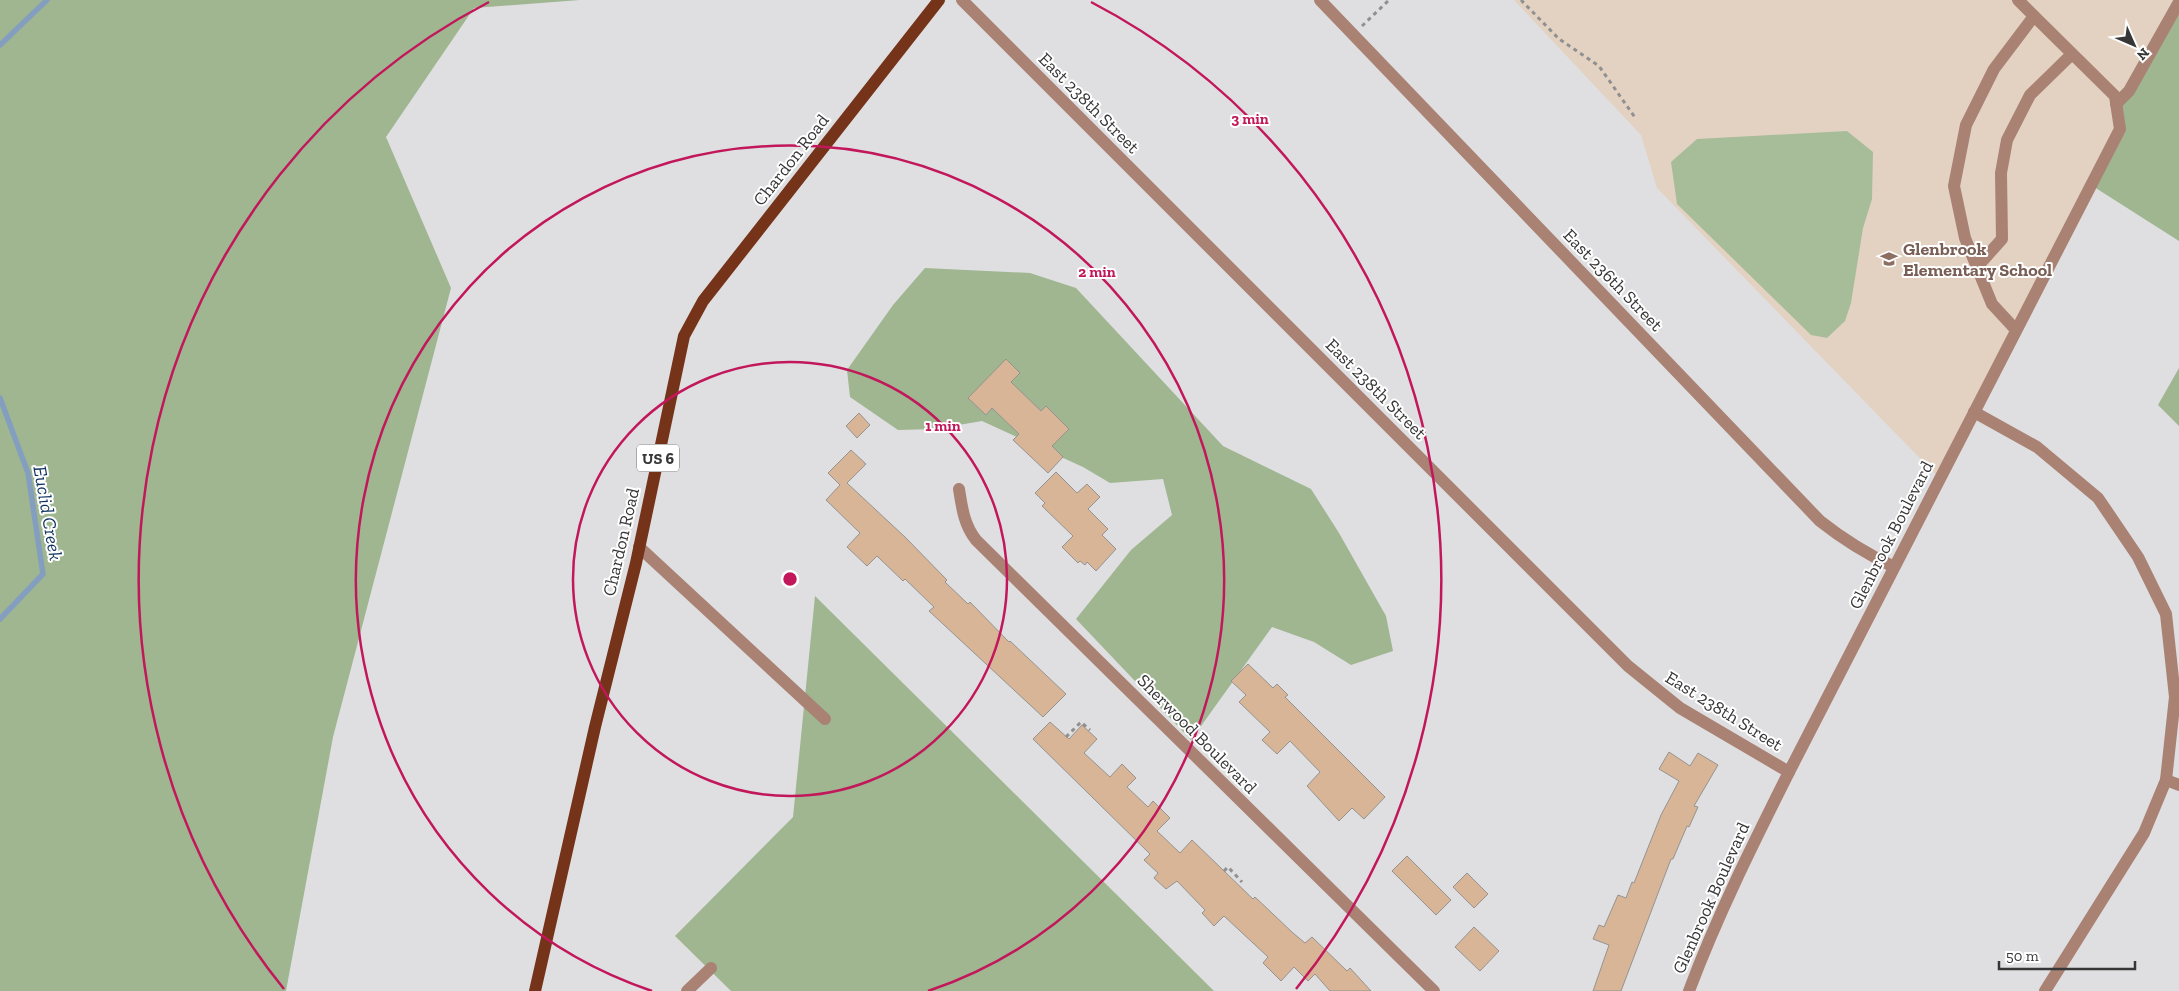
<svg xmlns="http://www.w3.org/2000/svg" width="2179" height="991" font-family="'Zilla Slab',serif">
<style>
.education{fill:#e3d2c1}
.green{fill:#a7bd9a}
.forest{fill:#9fb691}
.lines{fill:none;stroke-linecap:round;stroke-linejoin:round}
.stream{stroke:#849ebf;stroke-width:5.5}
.building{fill:#d7b596;stroke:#959391}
.path{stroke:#909091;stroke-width:3;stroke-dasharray:4 4;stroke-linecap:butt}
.minor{stroke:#a98274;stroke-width:12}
.major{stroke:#75331a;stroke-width:12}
.ring{fill:none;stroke:#c2185b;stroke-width:2.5}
.labels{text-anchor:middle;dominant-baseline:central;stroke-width:4;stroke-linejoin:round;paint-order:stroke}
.shield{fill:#fff;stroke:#727273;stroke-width:1}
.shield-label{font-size:16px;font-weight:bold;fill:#363637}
.street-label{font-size:18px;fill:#363637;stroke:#fff}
.education-label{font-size:18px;font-weight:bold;fill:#785e54;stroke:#fff;text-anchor:start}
.water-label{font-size:19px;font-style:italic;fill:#0e325e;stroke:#fff}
.centre{fill:#c2185b;stroke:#fff;stroke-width:2.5}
.ring-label{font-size:15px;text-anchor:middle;font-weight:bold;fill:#c2185b;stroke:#fff;stroke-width:4;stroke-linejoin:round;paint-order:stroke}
</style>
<rect width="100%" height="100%" fill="#dfdfe1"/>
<polygon class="education" points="1514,0 2179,0 2120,129 1940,479 1657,188 1641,135"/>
<polygon class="green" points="1847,131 1873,152 1872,199 1863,228 1851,303 1845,321 1827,338 1811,335 1677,204 1671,162 1697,139"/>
<g class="forest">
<polygon points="0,0 580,0 474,8 386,137 451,288 333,737 286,991 0,991"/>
<polygon points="2179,2 2179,241 2091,185 2120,129 2116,104"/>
<polygon points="925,268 1030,273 1076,288 1223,446 1311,489 1339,533 1386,616 1393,651 1351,665 1314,642 1272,627 1191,740 1076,619 1131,550 1172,515 1163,479 1110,483 1083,467 982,421 935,429 898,430 850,397 847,370 893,305"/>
<polygon points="2179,368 2179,426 2158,405"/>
<polygon points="815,596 1214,991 731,991 675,936 793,817"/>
</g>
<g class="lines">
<g class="stream">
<polyline points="0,45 47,0"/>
<polyline points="0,398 28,473 43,574 0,619"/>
</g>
</g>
<g class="building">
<polygon points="1006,359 1020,373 1011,382 1041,411 1046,406 1069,429 1052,446 1063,457 1048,473 1013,440 1019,434 992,408 986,415 968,398"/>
<polygon points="859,413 870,425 857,438 846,426"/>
<polygon points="851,450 866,464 847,483 905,537 947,580 945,582 968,604 970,602 1009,642 1010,641 1066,694 1043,717 929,611 934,607 905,579 903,581 877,556 867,566 847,547 860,533 826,500 840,485 828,473"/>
<polygon points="1056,472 1077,493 1087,484 1100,497 1088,509 1108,529 1102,535 1116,549 1096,571 1087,562 1085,565 1080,561 1078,563 1062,547 1073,536 1042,506 1045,503 1035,493"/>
<polygon points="1248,664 1273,688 1277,684 1288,695 1285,697 1385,797 1364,819 1352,808 1339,821 1307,786 1320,772 1290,741 1277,754 1262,740 1270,732 1239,702 1246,695 1231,681"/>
<polygon points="1050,722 1069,739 1082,725 1097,739 1084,753 1110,777 1122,764 1136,778 1127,787 1148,807 1153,801 1170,818 1157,831 1180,853 1192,840 1253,899 1255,897 1293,933 1305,943 1312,937 1347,971 1350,968 1371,991 1330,991 1315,974 1308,981 1294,967 1281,981 1263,963 1268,957 1224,916 1214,926 1202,913 1205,910 1177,881 1166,889 1154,878 1158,873 1144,860 1150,854 1033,739"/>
<polygon points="1669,752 1690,766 1698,753 1718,765 1694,806 1698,807 1689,827 1687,826 1673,859 1671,859 1621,991 1593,991 1609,945 1593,939 1599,925 1604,927 1618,895 1626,898 1632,882 1634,883 1661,815 1679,781 1659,769"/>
<polygon points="1407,856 1451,900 1436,915 1392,871"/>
<polygon points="1467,873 1488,894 1474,908 1453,887"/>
<polygon points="1474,927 1499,951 1480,971 1455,947"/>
</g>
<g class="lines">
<g class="path">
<polyline points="1521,0 1559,39 1599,66 1636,119"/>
<polyline points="1362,26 1389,0"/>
<polyline points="1066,737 1081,722 1090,730"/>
<polyline points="1224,871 1228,867 1242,882"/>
</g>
<g class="minor">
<polyline points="962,0 1628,666 1680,708 1789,772"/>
<path d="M1320,0L1820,521C1844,540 1867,554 1894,567"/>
<polyline points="2018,0 2034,16"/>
<polyline points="2116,104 2129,91 2179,2"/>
<polyline points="1977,267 2002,239 2001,173 2007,140 2030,95 2072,54"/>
<polyline points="1974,412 2037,447 2098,498 2138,557 2166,614 2175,697 2166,780 2144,833 2045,991"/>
<path d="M959,489C962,508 964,525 976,540L1434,991"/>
<polyline points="639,547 825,719"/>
<polyline points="2166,780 2179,785"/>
<polyline points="687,991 711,968"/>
<path d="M1689,991C1717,916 1753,844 1789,772L2120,129L2115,96L2034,16L1994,69L1966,125L1954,186L1965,238L1992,304L2016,330"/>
</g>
<polyline class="major" points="535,991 595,727 636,563 684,336 703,301 939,0"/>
</g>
<g class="ring">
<circle cx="790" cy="579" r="217"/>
<path d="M652 991A434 434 0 1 1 928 991"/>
<path d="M284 989A651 651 0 0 1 489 2M1091 2A651 651 0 0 1 1296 989"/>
</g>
<defs>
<g id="school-bare" transform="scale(1.35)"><path d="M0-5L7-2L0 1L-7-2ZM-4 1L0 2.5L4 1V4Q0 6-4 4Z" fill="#8d6e63" stroke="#fff" stroke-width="2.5" paint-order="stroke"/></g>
</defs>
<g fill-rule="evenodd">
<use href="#school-bare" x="1889" y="259"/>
</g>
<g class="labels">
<rect class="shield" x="637" y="444.5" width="42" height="27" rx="4"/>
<g class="shield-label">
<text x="658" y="458">US 6</text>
</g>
<g class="street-label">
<text transform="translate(1089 103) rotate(45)">East 238th Street</text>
<text transform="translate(791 160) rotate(-52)">Chardon Road</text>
<text transform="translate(1613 280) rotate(46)">East 236th Street</text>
<text transform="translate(1376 389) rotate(45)">East 238th Street</text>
<text transform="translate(1891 535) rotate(-63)">Glenbrook Boulevard</text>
<text transform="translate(621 542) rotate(-77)">Chardon Road</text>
<text transform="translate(1724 711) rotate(32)">East 238th Street</text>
<text transform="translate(1197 734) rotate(45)">Sherwood Boulevard</text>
<text transform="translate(1711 898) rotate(-66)">Glenbrook Boulevard</text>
</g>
<g class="education-label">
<text x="1903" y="249">Glenbrook<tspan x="1903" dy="21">Elementary School</tspan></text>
</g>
<g class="water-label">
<text transform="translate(48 513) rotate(80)">Euclid Creek</text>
</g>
</g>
<circle cx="790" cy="579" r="8" class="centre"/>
<g class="ring-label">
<text x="1250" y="124">3 min</text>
<text x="1097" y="277">2 min</text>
<text x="943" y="431">1 min</text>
</g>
<g transform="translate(2134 45) rotate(135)" stroke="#ffffff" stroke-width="4" paint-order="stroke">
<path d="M0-4L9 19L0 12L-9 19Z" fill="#363637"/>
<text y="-8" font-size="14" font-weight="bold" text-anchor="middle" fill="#363637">N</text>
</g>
<path d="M1999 961v8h136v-8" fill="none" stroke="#363637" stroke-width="2.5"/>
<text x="2006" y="961" font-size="15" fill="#363637" stroke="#ffffff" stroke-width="4" paint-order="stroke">50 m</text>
</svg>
